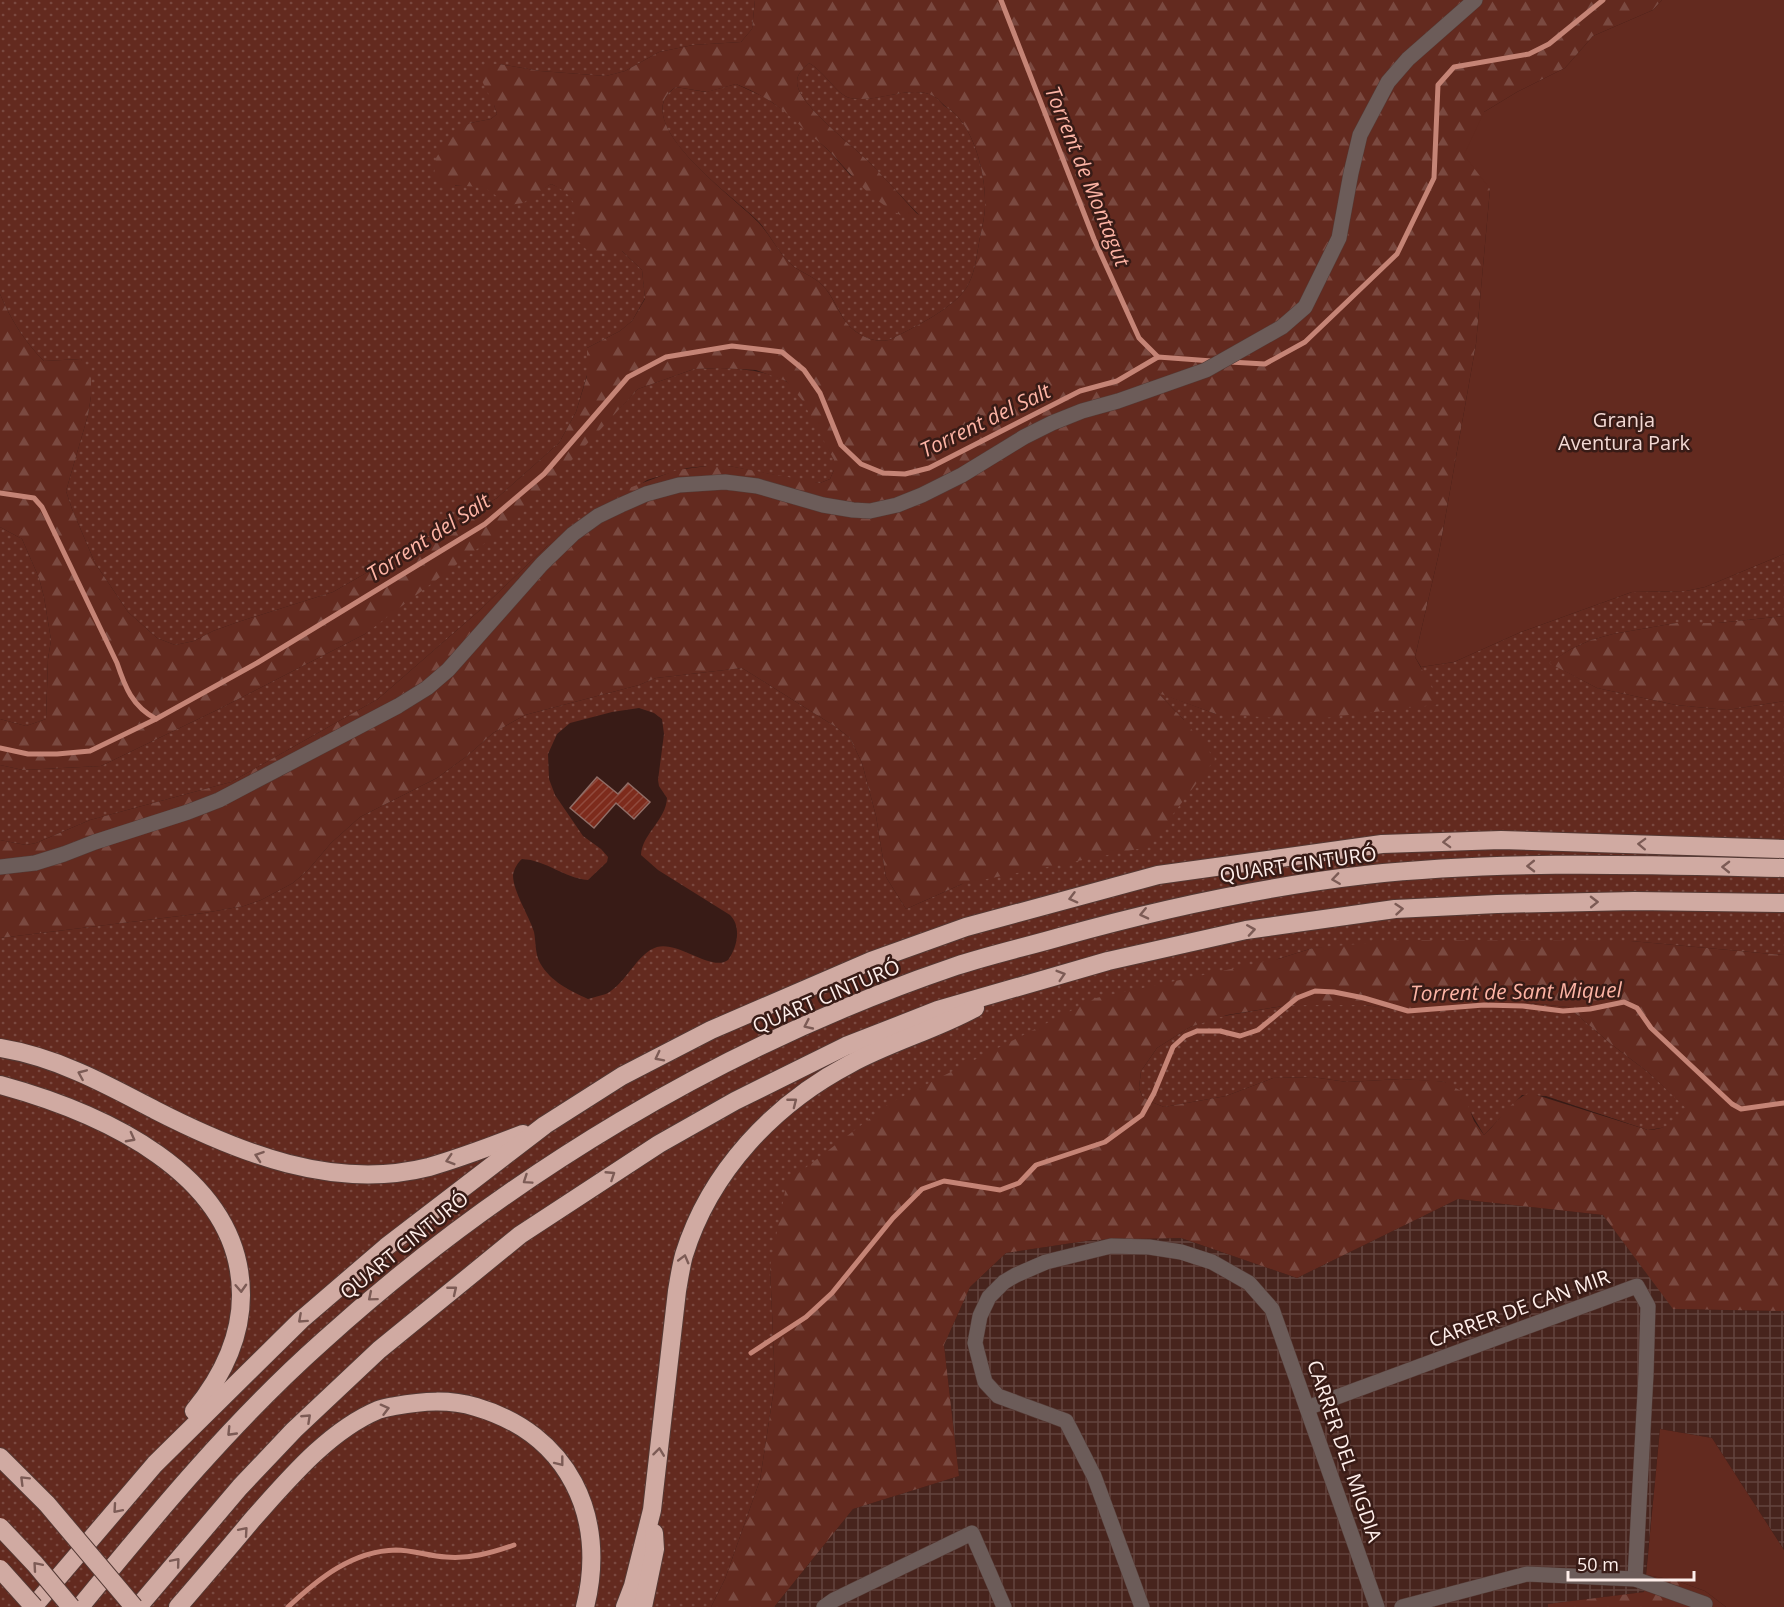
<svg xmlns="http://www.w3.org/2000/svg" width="1784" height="1607" font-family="'Open Sans',sans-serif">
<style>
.industrial{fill:url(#industrial-grid)}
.grass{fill:url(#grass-dots);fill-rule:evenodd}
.forest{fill:url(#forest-firs);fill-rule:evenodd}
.park{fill:#632a1f}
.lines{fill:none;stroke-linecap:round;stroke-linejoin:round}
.stream{stroke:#c58476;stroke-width:5}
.building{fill:url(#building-hatch);stroke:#906d66;stroke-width:1.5}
.street-casing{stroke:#543934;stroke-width:16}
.highway-casing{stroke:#543934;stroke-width:20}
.street{stroke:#6c5c59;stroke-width:15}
.highway{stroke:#d0aaa2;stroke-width:18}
.highway-bridge-casing{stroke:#543934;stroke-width:20;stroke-linecap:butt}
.highway-bridge{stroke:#d0aaa2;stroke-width:18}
.oneway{stroke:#7c5b55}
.labels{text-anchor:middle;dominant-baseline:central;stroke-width:5;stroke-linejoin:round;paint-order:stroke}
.park-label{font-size:20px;fill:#f3d9d4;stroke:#381b16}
.street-label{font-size:20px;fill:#feeeea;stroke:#381b16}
.water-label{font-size:21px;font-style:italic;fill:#fdb4a5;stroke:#381b16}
</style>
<defs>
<pattern id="industrial-grid" width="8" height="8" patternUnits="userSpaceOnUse" patternTransform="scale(1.5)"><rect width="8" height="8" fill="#47241d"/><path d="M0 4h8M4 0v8" fill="none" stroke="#63443e"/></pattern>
<pattern id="grass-dots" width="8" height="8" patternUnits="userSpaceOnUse" patternTransform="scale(1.5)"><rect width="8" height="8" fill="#632a1f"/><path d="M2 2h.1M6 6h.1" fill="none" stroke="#7a4940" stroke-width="1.8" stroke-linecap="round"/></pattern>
<pattern id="forest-firs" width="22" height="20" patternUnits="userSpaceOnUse" patternTransform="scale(1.5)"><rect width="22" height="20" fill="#632a1f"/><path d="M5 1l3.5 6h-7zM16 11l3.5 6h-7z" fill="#7a4940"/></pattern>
<pattern id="building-hatch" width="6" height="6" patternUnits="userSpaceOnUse" patternTransform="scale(1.5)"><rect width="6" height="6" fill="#7d2b1c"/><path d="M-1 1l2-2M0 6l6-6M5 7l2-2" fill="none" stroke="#904a3d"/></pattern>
</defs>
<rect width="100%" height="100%" fill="#381b16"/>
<polygon class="industrial" points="1458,1199 1603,1215 1674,1309 1784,1311 1784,1550 1712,1438 1660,1429 1644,1592 1549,1604 1548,1607 774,1607 853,1509 959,1476 944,1345 970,1287 1006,1253 1092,1240 1181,1238 1297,1278"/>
<g class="grass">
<path d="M0,0H755L752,29L741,42L693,45L659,52L625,71L606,76L540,71L499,64L494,105L497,114L491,119L470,123L455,186L467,185L539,191L551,184L567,191L575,204L588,251H622L642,270L645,298L632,321L620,331L587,348V375L576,412L559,443L497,498L333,592L238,622L213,631L194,641L175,645L157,638L128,612L95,563L72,509L66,491L88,415L91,396L81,359L44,361C24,341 11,320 0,294Z"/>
<path d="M809,63C824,71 837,95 850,98C876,104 912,83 935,97C939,99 941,103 944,106C947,108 950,109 952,111C977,132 989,186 984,217C983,225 980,234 979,243C976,259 975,273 967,287C953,309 913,328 889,340C876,342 866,339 855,331C840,320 836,299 823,286C815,277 802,273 793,266C779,254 771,236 759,222C737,199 624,121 676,87L706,92L736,84L764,97L789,114L830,152L850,175L919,215C903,198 887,181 871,164C855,147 797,104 797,82C797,74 803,68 809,63Z"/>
<path d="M720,368C742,369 763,370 784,380C801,389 825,441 834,460V470L830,479L820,483L810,482L729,466H707L687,468L647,480L547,546L480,610L378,699L231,782L90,820L36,843L26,845L0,840V765L23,770L101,766L219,709L365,634L576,454L638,389L694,369Z"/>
<polygon points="0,527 22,539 39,578 44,597 51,640 48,659 46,719 26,726 0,719"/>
<path d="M1784,554V616L1718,623H1676L1613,634L1591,640L1571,649L1550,663L1597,688L1676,705L1727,710L1784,701V955L1631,941L1313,948L1278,959L770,1266L775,1382L760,1480L725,1579L711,1607H0V938L204,913L244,906L261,900L293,883L308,870L331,843L360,817L437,778L467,756L493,733L525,715L639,685L656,678L742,668L836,727L850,738L862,763L876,816L886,877L906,909L962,884L1184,720L1157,692L1216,714L1440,704L1424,677L1421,667L1454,662L1521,632L1632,592L1686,591L1705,587ZM639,708L654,713L662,719L664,734L658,780L659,786L667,798C666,820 642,834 641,855L658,870L730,915C742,927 737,948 728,960C711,972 679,941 657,947C637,953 626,984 606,994C600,996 594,997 588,999C569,990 551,982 540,963C535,954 536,942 534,932C529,915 513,892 513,875C514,869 518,862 522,859C546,860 564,878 588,880L607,862L608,857L601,849L583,836L555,795L549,779L548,754L557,734L570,723L612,712Z"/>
<polygon points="1482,998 1568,1007 1611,1044 1649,1073 1688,1109 1676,1122 1667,1127 1648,1130 1546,1096 1522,1095 1484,1135 1471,1113 1445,1082 1401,1079 1347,1082 1312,1077 1273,1078 1226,1096 1164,1107 1149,1101 1142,1096 1139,1088 1141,1071 1157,1048 1190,1027 1218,1017 1289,1005 1365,1005 1415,1012 1462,1008"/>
</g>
<g class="forest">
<path d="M755,0H1662L1653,10L1593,36L1565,68L1517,92L1484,112L1490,189L1476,344L1439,553L1415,657L1441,704L1308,720L1216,714L1158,693L1184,720L1215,759L1148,847L962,884L906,909L886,877L876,816L862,763L850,738L836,727L742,668L656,678L639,685L525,715L493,733L467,756L437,778L360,817L331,843L308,870L293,883L261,900L244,906L204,913L0,938V840L26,845L36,843L90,820L231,782L378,699L480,610L547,546L613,494L677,470L707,466H729L820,483L830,479L834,470V460L802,400L786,381L756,370L720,368L694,369L638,389L518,518L365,634L219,709L101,766L23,770L0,765V719L26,726L46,719L48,659L51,640L44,597L39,578L22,539L0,527V294C11,320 24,341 44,361L81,359L91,377V396L88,415L66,491L72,509L95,563L128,612L157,638L175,645L194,641L213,631L238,622L333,592L497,498L559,443L576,412L587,376V348L620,331L632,321L645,299L642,270L622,251H588L575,238C575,209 581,198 551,184L523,203L509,205L484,187L443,185L434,175L436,158L446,142L470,123L491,119L497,114L494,105L480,77L484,65L499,64L540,71L606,76L625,71L659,52L693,45L741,42L752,29ZM809,63C824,71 837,95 850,98C877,104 912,83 935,97C939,99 941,103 945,106C947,108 950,109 952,111C977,132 989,186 984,217C983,226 980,234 979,243C976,259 975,273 967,287C953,309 913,328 889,340C876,342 866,339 855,331C840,320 835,298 823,286C815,277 802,273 793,266C779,254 771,236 758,222C737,199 624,120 676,87L707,92L736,84C766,96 782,108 804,129C813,138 824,145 832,154C859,183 871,201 908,219L919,216C903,199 888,181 871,164C855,147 797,104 797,82C797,74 803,68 809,63Z"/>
<polygon points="1784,616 1784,701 1727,710 1676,705 1597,688 1549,663 1571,649 1591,640 1613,634 1676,623 1718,623"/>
<path d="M1404,940L1631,941L1784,955V1311L1673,1309L1603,1215L1458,1199L1297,1278L1181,1238L1092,1240L1006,1253L970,1287L944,1345L959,1476L853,1509L774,1607H711L725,1579L760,1480L775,1382L770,1266L787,1182L890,1103L1096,998L1278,959L1313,948ZM1483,998L1568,1007L1611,1044L1649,1073L1687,1109C1676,1123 1666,1129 1648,1130L1530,1093C1511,1099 1499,1122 1484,1135L1474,1121L1465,1098L1461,1091L1445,1082L1436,1081L1401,1079L1347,1082L1312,1077L1273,1078L1226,1096L1164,1107L1149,1101L1142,1096L1139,1088L1141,1071L1157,1048L1190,1027L1227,1015L1289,1005H1365L1415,1012L1438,1013L1462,1008Z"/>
<polygon points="1646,1575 1675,1580 1705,1591 1726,1607 1548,1607 1548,1604 1644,1592"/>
</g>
<g class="park">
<polygon points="1662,0 1784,0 1784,554 1705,587 1686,591 1632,592 1521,632 1454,662 1421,667 1415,657 1439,553 1476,344 1490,189 1464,155 1484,112 1517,92 1565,68 1593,36 1653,10"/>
<polygon points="1660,1429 1712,1438 1784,1550 1784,1607 1726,1607 1705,1591 1675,1580 1646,1575"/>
</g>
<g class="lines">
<g class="stream">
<polyline points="1001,0 1094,239 1139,338 1158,357"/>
<polyline points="1230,362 1265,364 1305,342 1397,254 1434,178 1438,85 1454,67 1529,54 1549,44 1603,0"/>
<path d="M0,493L34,498L42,507L117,663C125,687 132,706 156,719"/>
<polyline points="0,748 28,754 57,754 90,751 156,719 257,663 485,524 544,474 628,377 666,357 732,346 782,352 804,370 820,393 841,445 861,464 883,473 905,474 929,468 1080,391 1117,381 1158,357 1212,361"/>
<polyline points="751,1353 806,1317 832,1293 893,1218 922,1189 944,1181 1000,1190 1019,1183 1036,1165 1105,1142 1142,1115 1154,1093 1173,1047 1185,1036 1197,1031 1220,1031 1240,1036 1258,1030 1297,998 1315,991 1334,992 1364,998 1408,1011 1484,1005 1523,1006 1563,1011 1590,1009 1624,1002 1637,1008 1651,1028 1732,1104 1741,1109 1784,1103"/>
<path d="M288,1607C318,1579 352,1551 396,1550C412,1550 429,1556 446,1557C470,1559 491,1553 514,1545"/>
</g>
</g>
<polygon class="building" points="597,777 618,794 628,783 650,802 634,819 616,803 594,828 570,808"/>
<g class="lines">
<g class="street-casing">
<g id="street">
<polyline points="0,867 35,863 64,854 95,842 188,812 219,800 398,706 427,688 448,670 542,564 573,534 598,516 621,505 646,494 679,485 725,482 757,486 823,505 853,510 870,511 897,505 922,495 962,475 1024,437 1052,423 1082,411 1118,401 1206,370 1282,327 1305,307 1339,238 1351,173 1360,135 1388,82 1408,59 1475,0"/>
<polyline points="1307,1408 1637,1286 1648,1306 1646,1374 1635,1579"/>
<polyline points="824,1607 834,1600 972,1533 1004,1607"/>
<polyline points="1142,1607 1094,1476 1066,1421 998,1396 985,1382 975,1343 980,1316 989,1297 1004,1282 1016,1275 1046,1262 1111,1246 1149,1247 1181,1252 1212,1262 1249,1283 1272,1309 1377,1607"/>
<polyline points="1402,1607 1527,1574 1635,1579 1705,1604"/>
</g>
</g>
<g class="highway-casing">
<g id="highway">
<path d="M0,1048C56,1057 106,1084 155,1110C239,1153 334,1191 429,1167C461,1158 492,1146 523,1134"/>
<path d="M0,1085C99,1112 241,1173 241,1295C241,1338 221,1378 194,1411"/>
<polyline points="0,1457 47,1504"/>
<polyline points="33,1607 155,1464 301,1320 386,1247 545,1125 622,1076 711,1030 871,961 966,927 1158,875 1382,844 1501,840 1784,849"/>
<path d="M80,1607C156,1514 233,1421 323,1341C505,1176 723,1045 956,966C990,955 1025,947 1060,937C1160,909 1262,887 1365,875C1504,860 1645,865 1784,868"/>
<polyline points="138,1607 240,1487 294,1430 379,1350 520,1235 659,1144 735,1101 846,1046 938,1010 1108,961 1246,930 1395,909 1497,904 1634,901 1784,903"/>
<path d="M178,1607C203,1578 228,1549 252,1520C287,1481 328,1431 378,1410C383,1408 390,1407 395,1406C423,1401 449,1399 476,1407C568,1434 608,1516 585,1607"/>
<path d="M625,1607L633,1586L652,1510L677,1291C679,1279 681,1266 684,1255C710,1171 774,1104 850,1064C890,1042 935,1030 975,1008"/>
<polyline points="643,1607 655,1549 654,1533"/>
</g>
</g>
<use href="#street" class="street"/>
<use href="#highway" class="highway"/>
<g class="highway-bridge-casing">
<g id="highway-bridge">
<polyline points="47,1504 134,1607"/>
<polyline points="0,1527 35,1564 71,1607"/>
<polyline points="0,1569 34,1607"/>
</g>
</g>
<use href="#highway-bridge" class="highway-bridge"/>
</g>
<defs><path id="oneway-chevron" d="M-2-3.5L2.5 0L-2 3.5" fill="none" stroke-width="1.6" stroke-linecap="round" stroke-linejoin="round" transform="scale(1.5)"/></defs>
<g class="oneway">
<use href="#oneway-chevron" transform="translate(1447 842) rotate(178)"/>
<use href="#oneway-chevron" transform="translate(1642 844) rotate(-178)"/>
<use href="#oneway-chevron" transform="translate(1531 866) rotate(179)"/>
<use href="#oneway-chevron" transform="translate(1726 867) rotate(-179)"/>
<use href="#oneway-chevron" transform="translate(1336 879) rotate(172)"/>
<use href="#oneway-chevron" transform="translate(1073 898) rotate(165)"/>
<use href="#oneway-chevron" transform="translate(1594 902) rotate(-1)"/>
<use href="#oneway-chevron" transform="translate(1399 909) rotate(-5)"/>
<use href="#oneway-chevron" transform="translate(1144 914) rotate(167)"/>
<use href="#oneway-chevron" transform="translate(1251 930) rotate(-9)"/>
<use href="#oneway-chevron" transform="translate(1061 975) rotate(-17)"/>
<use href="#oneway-chevron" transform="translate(808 1025) rotate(155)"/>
<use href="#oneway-chevron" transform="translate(659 1057) rotate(153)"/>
<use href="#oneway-chevron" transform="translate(82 1074) rotate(-157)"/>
<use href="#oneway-chevron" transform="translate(793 1102) rotate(-38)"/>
<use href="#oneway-chevron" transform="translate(131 1138) rotate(28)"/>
<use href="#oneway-chevron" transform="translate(259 1156) rotate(-161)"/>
<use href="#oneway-chevron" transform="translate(450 1160) rotate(163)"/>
<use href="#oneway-chevron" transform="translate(611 1175) rotate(-33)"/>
<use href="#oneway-chevron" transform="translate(527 1180) rotate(146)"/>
<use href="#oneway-chevron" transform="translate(684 1259) rotate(-75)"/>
<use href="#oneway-chevron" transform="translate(241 1288) rotate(87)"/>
<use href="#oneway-chevron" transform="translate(453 1290) rotate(-39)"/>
<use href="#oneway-chevron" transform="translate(372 1297) rotate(140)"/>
<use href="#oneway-chevron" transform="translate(302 1319) rotate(138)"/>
<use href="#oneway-chevron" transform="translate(385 1409) rotate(-15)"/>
<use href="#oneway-chevron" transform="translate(307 1418) rotate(-43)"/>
<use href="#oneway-chevron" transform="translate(231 1432) rotate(134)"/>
<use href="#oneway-chevron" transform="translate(659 1452) rotate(-83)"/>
<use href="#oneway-chevron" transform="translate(560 1462) rotate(52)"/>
<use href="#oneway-chevron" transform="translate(24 1480) rotate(-135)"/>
<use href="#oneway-chevron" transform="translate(117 1509) rotate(131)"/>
<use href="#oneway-chevron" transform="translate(244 1531) rotate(-49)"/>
<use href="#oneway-chevron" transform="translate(176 1562) rotate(-50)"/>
<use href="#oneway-chevron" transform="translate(37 1566) rotate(-131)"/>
</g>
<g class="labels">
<g class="park-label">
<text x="1624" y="419">Granja<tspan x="1624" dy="23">Aventura Park</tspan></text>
</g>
<g class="street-label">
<text transform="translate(1298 864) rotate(-8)">QUART CINTURÓ</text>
<text transform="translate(826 996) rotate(-23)">QUART CINTURÓ</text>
<text transform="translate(404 1245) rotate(-39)">QUART CINTURÓ</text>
<text transform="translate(1519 1308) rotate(-20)">CARRER DE CAN MIR</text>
<text transform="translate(1345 1451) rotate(71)">CARRER DEL MIGDIA</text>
</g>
<g class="water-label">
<text transform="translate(1088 176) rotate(68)">Torrent de Montagut</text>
<text transform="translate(985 420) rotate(-26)">Torrent del Salt</text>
<text transform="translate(428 537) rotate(-33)">Torrent del Salt</text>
<text transform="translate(1516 991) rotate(-1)">Torrent de Sant Miquel</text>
</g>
</g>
<path d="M1568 1571v9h126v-9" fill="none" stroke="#feeeea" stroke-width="3"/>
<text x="1577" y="1571" font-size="18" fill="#feeeea" stroke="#381b16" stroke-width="4.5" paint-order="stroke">50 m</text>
</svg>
